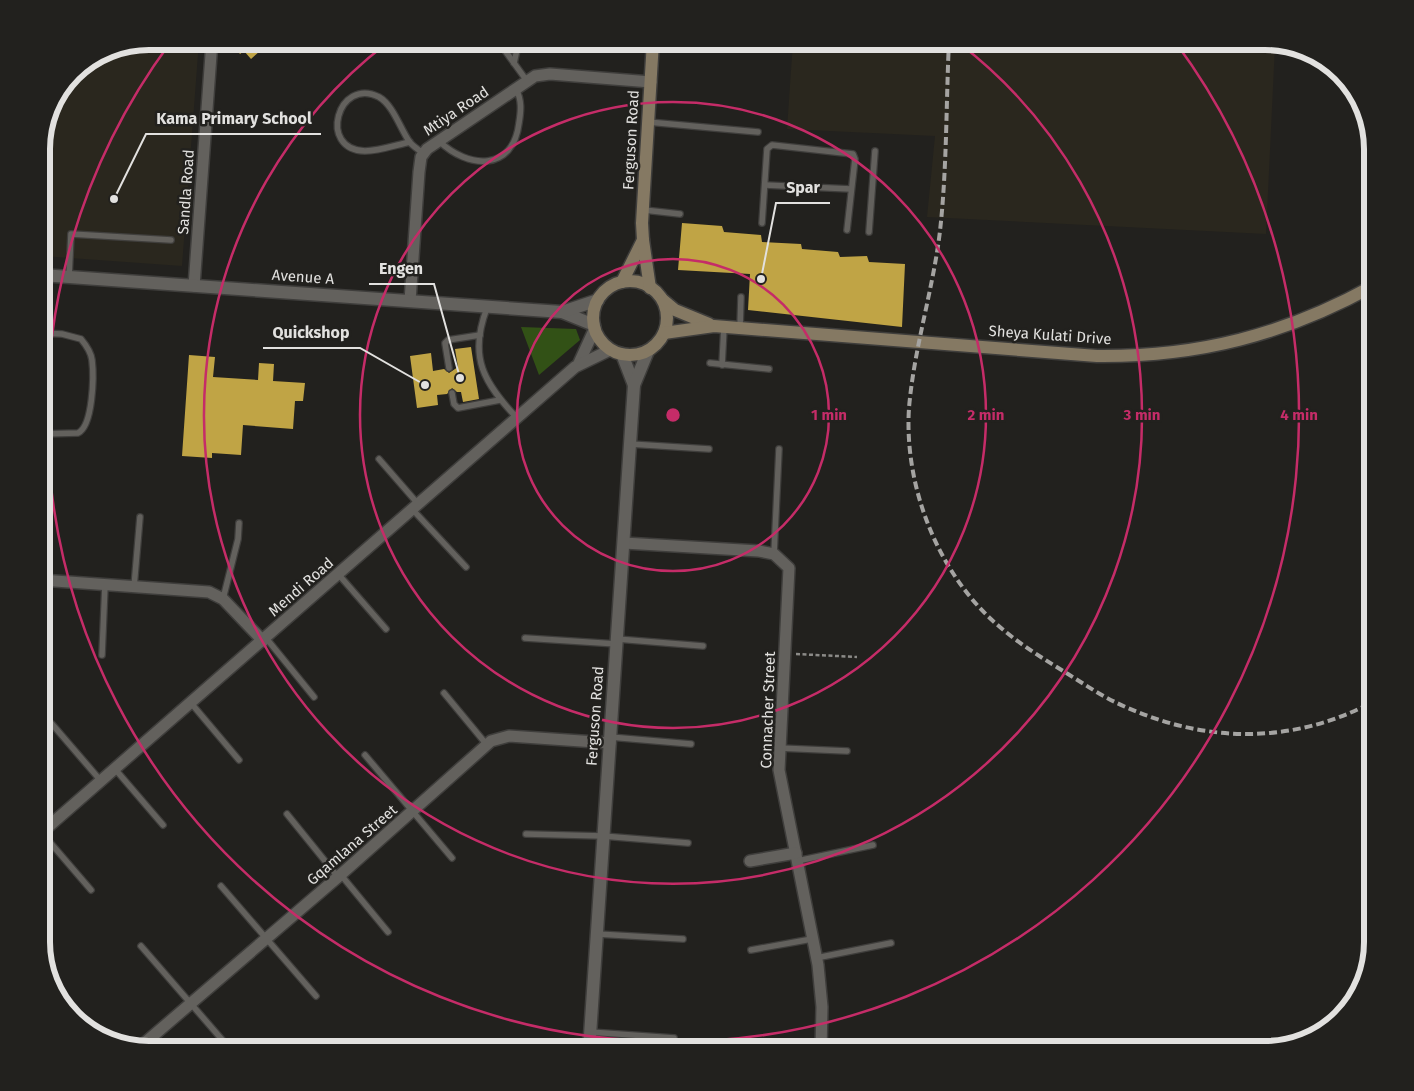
<svg xmlns="http://www.w3.org/2000/svg" width="1414" height="1091" font-family="'Fira Sans',sans-serif">
<style>
.built{fill:#2a271e}
.green{fill:#325116}
.building{fill:#c0a445}
.lines{fill:none;stroke-linecap:round;stroke-linejoin:round}
.service-casing{stroke:#3f3e3c;stroke-width:8}
.minor-casing{stroke:#3f3e3c;stroke-width:14}
.tertiary-casing{stroke:#3f3e3c;stroke-width:15}
.secondary-casing{stroke:#3f3e3c;stroke-width:15}
.path{stroke:#8b8a87;stroke-width:2.5;stroke-dasharray:4 2.5;stroke-linecap:butt}
.service{stroke:#63615d;stroke-width:5.5}
.minor{stroke:#63615d;stroke-width:11}
.tertiary{stroke:#63615d;stroke-width:12}
.secondary{stroke:#857963;stroke-width:12}
.rail{stroke:#a5a4a2;stroke-width:4;stroke-dasharray:8 4;stroke-linecap:butt}
.ring{fill:none;stroke:#c52c68;stroke-width:2.5}
.labels{text-anchor:middle;dominant-baseline:central;stroke-width:5;stroke-linejoin:round;paint-order:stroke}
.street-label{font-size:15px;fill:#e2e1df;stroke:#22211e}
.rim{fill:none;stroke:#e2e1df;stroke-width:6}
.centre{fill:#c52c68;stroke:#22211e;stroke-width:2.5}
.ring-label{font-size:15px;text-anchor:middle;font-weight:bold;fill:#c52c68;stroke:#22211e;stroke-width:5;stroke-linejoin:round;paint-order:stroke}
.leader{fill:none;stroke:#e2e1df;stroke-width:2}
.callout-dot{fill:#e2e1df;stroke:#22211e;stroke-width:2}
.callout-label{font-size:16px;text-anchor:middle;font-weight:bold;fill:#e2e1df;stroke:#22211e;stroke-width:5;stroke-linejoin:round;paint-order:stroke}
</style>
<rect width="100%" height="100%" fill="#22211e"/>
<g class="built">
<polygon points="149,41 199,41 182,266 42,256 42,142 53,101 78,68 108,49"/>
<polygon points="793,41 1265,41 1275,45 1266,234 927,217 935,136 787,129"/>
</g>
<polygon class="green" points="521,327 576,329 580,340 539,375"/>
<g class="building">
<polygon points="230,41 256,41 253,43 260,51 251,59 244,51 240,54"/>
<polygon points="682,223 722,226 724,232 761,235 762,242 801,244 802,249 838,252 840,257 867,256 869,262 905,264 902,327 748,310 750,274 678,270"/>
<polygon points="471,347 479,399 463,402 461,392 457,392 452,388 447,394 437,395 438,405 417,408 410,356 431,353 433,371 444,369 449,373 458,367 455,349"/>
<polygon points="189,355 215,357 213,377 258,380 259,363 274,364 273,381 305,383 303,401 295,401 293,429 243,425 241,455 212,453 212,458 182,456"/>
</g>
<g class="lines">
<g class="service-casing">
<g id="service">
<polyline points="498,41 527,81"/>
<polyline points="514,63 519,41"/>
<polyline points="648,122 758,132"/>
<path d="M439,141C468,169 513,172 519,123C521,111 522,100 516,89"/>
<path d="M410,142C396,145 379,151 365,151C317,150 338,76 379,97C393,105 400,128 409,141C412,146 418,149 423,153"/>
<polyline points="765,185 851,189"/>
<polyline points="644,210 680,214"/>
<polyline points="762,223 767,149 772,145 853,154 855,159 847,230"/>
<polyline points="869,232 875,151"/>
<polyline points="69,277 71,234 171,240"/>
<path d="M487,308C468,357 484,383 517,418"/>
<polyline points="740,328 741,297"/>
<polyline points="710,363 769,369"/>
<polyline points="722,365 724,327"/>
<polyline points="449,368 445,343 448,340 480,335"/>
<polyline points="452,393 454,404 458,408 500,400"/>
<path d="M41,434L78,433C93,426 94,376 92,360C91,352 86,345 81,339L62,334L41,333"/>
<polyline points="630,444 709,449"/>
<polyline points="379,459 419,505"/>
<polyline points="413,510 466,567"/>
<polyline points="41,515 42,505"/>
<polyline points="774,554 779,449"/>
<polyline points="339,575 386,629"/>
<polyline points="134,587 140,517"/>
<polyline points="223,599 238,539 239,523"/>
<polyline points="266,638 314,697"/>
<polyline points="525,638 617,644"/>
<polyline points="617,639 703,646"/>
<polyline points="102,655 105,585"/>
<polyline points="444,693 487,745"/>
<polyline points="191,703 239,760"/>
<polyline points="52,724 101,781"/>
<polyline points="610,737 691,744"/>
<polyline points="779,748 847,751"/>
<polyline points="365,755 452,858"/>
<polyline points="115,769 163,825"/>
<polyline points="287,814 338,877"/>
<polyline points="42,833 91,890"/>
<polyline points="526,834 603,836 688,843"/>
<polyline points="797,861 873,845"/>
<polyline points="341,875 388,932"/>
<polyline points="221,886 316,996"/>
<polyline points="597,934 683,939"/>
<polyline points="141,946 231,1050"/>
<polyline points="751,950 812,939"/>
<polyline points="816,958 891,943"/>
<polyline points="590,1032 674,1038"/>
<polyline points="750,1044 835,1050"/>
<polyline points="362,1049 363,1050"/>
</g>
</g>
<g class="minor-casing">
<g id="minor">
<polyline points="194,286 212,41"/>
<polyline points="410,301 419,172 421,157 427,149 535,76 550,74 651,82"/>
<polyline points="579,363 595,328"/>
<polyline points="624,543 759,551 774,554 789,568 779,770 818,965 822,1007 821,1050"/>
<polyline points="41,580 209,592 223,599 263,641"/>
<polyline points="41,833 575,367 610,350"/>
<polyline points="750,861 796,853"/>
<polyline points="140,1047 338,877 491,741 509,736 610,743"/>
<polyline points="478,1050 509,1050"/>
</g>
</g>
<g class="tertiary-casing">
<g id="tertiary">
<polyline points="41,275 562,312 594,325"/>
<polyline points="562,312 598,300"/>
<polyline points="622,354 634,385"/>
<polyline points="589,1050 634,385 648,351"/>
</g>
</g>
<g class="secondary-casing">
<g id="secondary">
<circle cx="630" cy="318" r="37"/>
<polyline points="622,282 643,240"/>
<polyline points="650,288 643,240 642,223 653,41"/>
<polyline points="663,300 675,310 709,324"/>
<path d="M664,333L714,326L1097,356C1198,357 1284,335 1373,286"/>
</g>
</g>
<polyline class="path" points="796,654 857,657"/>
<use href="#service" class="service"/>
<use href="#minor" class="minor"/>
<use href="#tertiary" class="tertiary"/>
<use href="#secondary" class="secondary"/>
<path class="rail" d="M949,41C946,104 947,168 940,231C933,290 914,348 909,408C904,484 936,569 993,621C1016,642 1042,658 1068,674C1084,684 1100,695 1117,703C1201,743 1289,746 1373,702"/>
</g>
<g class="ring">
<circle cx="673" cy="415" r="156"/>
<circle cx="673" cy="415" r="313"/>
<path d="M959 43A469 469 0 1 1 387 43"/>
<path d="M1176 43A626 626 0 1 1 170 43"/>
</g>
<g class="labels">
<g class="street-label">
<text transform="translate(456 111) rotate(-34)">Mtiya Road</text>
<text transform="translate(631 140) rotate(-87)">Ferguson Road</text>
<text transform="translate(186 192) rotate(-86)">Sandla Road</text>
<text transform="translate(303 277) rotate(4)">Avenue A</text>
<text transform="translate(1050 335) rotate(4)">Sheya Kulati Drive</text>
<text transform="translate(301 587) rotate(-41)">Mendi Road</text>
<text transform="translate(768 710) rotate(-88)">Connacher Street</text>
<text transform="translate(595 716) rotate(-86)">Ferguson Road</text>
<text transform="translate(352 845) rotate(-41)">Gqamlana Street</text>
</g>
</g>
<path d="M0 0H1414V1091H0ZM149 50H1265A99 99 0 0 1 1364 149V942A99 99 0 0 1 1265 1041H149A99 99 0 0 1 50 942V149A99 99 0 0 1 149 50Z" fill="#22211e" fill-rule="evenodd"/>
<path class="rim" d="M149 50H1265A99 99 0 0 1 1364 149V942A99 99 0 0 1 1265 1041H149A99 99 0 0 1 50 942V149A99 99 0 0 1 149 50Z"/>
<circle cx="673" cy="415" r="8" class="centre"/>
<g class="ring-label">
<text x="829" y="420">1 min</text>
<text x="986" y="420">2 min</text>
<text x="1142" y="420">3 min</text>
<text x="1299" y="420">4 min</text>
</g>
<path class="leader" d="M114 199L146 134H321M761 279L776 203H830M460 378L434 284H369M425 385L360 348H263"/>
<g class="callout-dot">
<circle cx="114" cy="199" r="5"/>
<circle cx="761" cy="279" r="5"/>
<circle cx="460" cy="378" r="5"/>
<circle cx="425" cy="385" r="5"/>
</g>
<g class="callout-label">
<text x="234" y="124">Kama Primary School</text>
<text x="803" y="193">Spar</text>
<text x="401" y="274">Engen</text>
<text x="311" y="338">Quickshop</text>
</g>
</svg>
